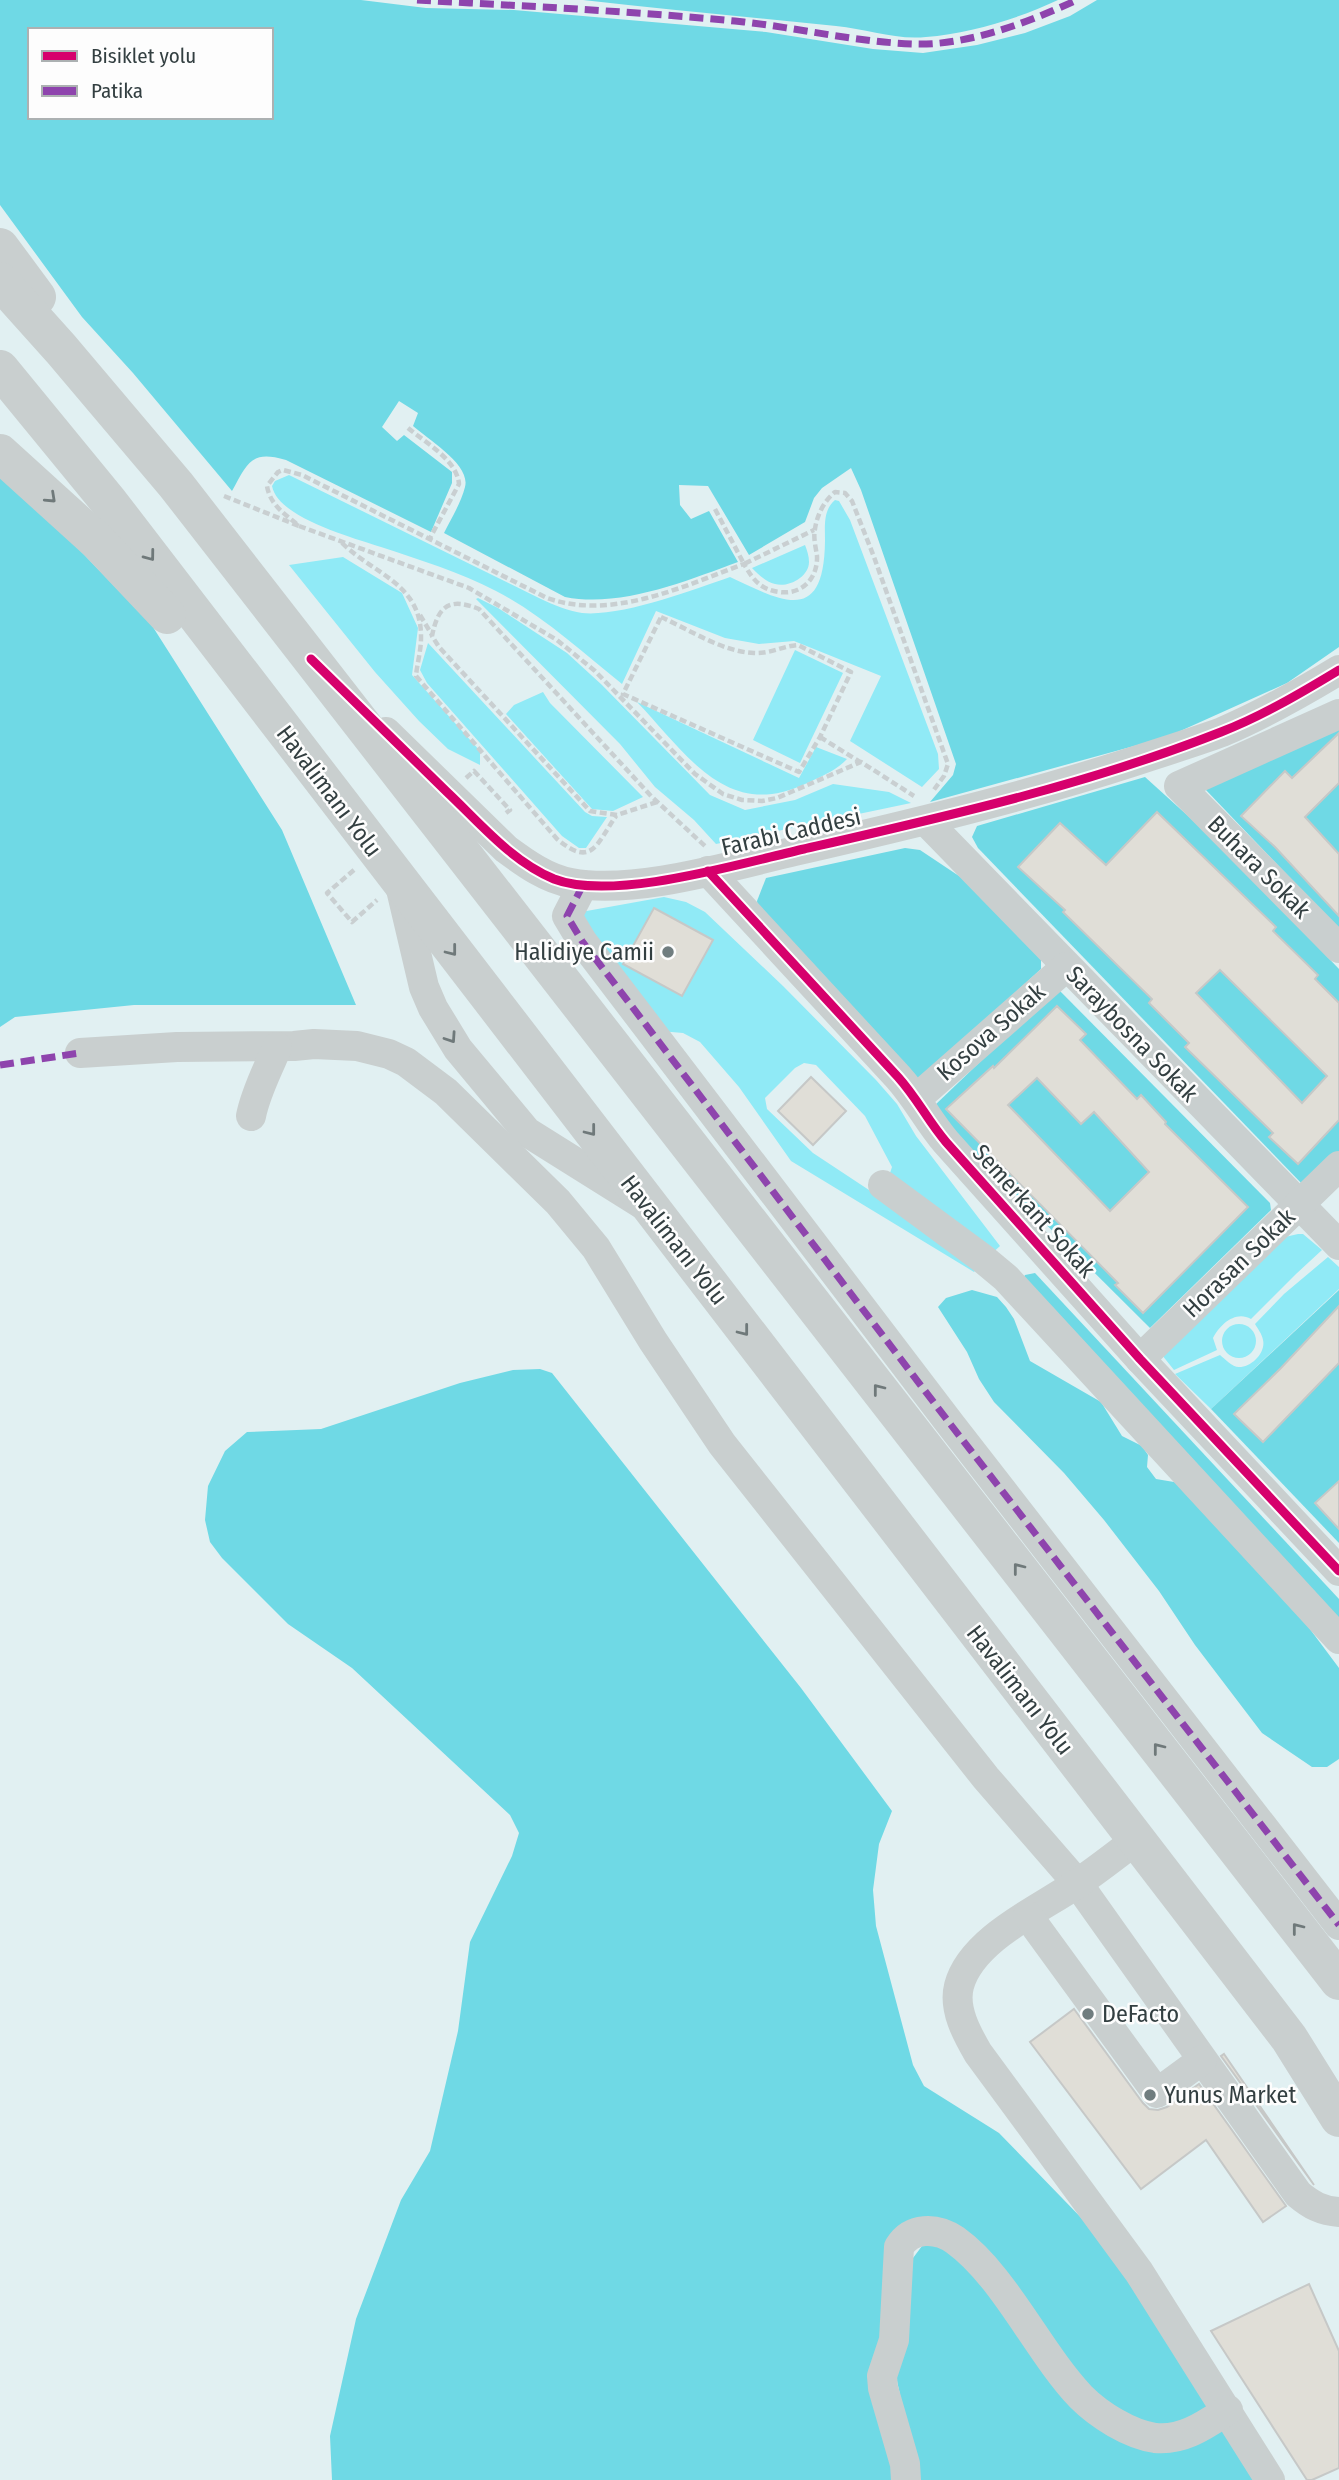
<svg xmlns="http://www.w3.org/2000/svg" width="1339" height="2480" font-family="'Fira Sans Condensed',sans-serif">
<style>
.green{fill:#90eaf6}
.forest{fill:#6fd9e5;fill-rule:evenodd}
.building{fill:#e0ded7;stroke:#c6c8c7;stroke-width:2;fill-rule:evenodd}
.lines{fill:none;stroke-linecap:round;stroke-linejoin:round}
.path{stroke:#c9cfd1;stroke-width:4.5;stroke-dasharray:7 3.5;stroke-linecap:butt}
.minor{stroke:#c9cfcf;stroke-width:30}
.highway{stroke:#c9cfcf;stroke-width:38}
.quiet{stroke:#8e44ad;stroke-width:7;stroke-dasharray:14 7;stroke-linecap:butt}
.cycleway-casing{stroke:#fdfdfd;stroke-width:13}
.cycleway{stroke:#d6006c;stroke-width:9}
.oneway{stroke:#6f797a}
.poi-dot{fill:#707d7f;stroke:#fdfdfd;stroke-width:2.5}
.labels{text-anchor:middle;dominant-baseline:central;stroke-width:5;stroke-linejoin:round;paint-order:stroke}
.street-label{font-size:24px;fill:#333f41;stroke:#fdfdfd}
.poi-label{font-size:24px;fill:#333f41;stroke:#fdfdfd;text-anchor:start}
</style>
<rect width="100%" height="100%" fill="#e1f0f2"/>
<g class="green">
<path d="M289,475L541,599C554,605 568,611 582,613C621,617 693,590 730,577C783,602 824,625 825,541C825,526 823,510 835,500L839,501L850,520L938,754L939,769L922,787L850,741L881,676L794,641L759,644L725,638L656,611L622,684C582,652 542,615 496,591C460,572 420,560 381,547C354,538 278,518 272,486L275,481Z"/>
<path d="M805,545C807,550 809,556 809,562C809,577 788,588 775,584C766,582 758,574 752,568Z"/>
<polygon points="343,557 402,593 418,628 412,675 480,751 480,765 448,749 419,721 375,672 289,565"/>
<polygon points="478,598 498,608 567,653 602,685 710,795 745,810 795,800 833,784 889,792 911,803 716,844 694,820 655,787 620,744 476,599"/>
<polygon points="428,643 585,812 592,816 607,817 586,848 579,848 562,836 427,683 420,670"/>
<polygon points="795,650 843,673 800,763 753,740"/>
<polygon points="543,692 550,703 643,797 613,811 592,809 506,714 514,705"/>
<path d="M637,702L799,778L816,747L847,759C836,771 820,777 805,784C726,821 686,753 637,702Z"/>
<polygon points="664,897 686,902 705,912 783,986 876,1080 897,1104 916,1136 1000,1246 988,1257 888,1179 892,1167 865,1116 816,1065 804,1063 795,1068 765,1098 767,1109 813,1153 981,1264 974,1272 791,1161 739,1087 700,1042 683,1033 660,1031 570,914"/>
<path d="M1298,1234H1303L1322,1250L1296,1274L1251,1319C1236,1310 1220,1324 1213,1338L1217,1350L1174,1370L1162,1355L1285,1237Z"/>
<path d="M1328,1257L1339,1267V1289L1211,1409L1175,1374L1220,1355C1225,1359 1232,1367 1239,1367C1252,1367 1266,1352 1263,1340C1262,1334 1258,1329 1255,1324L1284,1294Z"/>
<circle cx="1239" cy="1341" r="17"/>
</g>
<g class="forest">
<path d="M0,0H361L426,8L514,10L766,32L873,49L923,53L977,45L1025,33L1070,16L1097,0H1339V647L1287,683L1167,737L930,802L953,775L956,764L861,490L851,468L822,488L814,498L805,522L749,555L708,486L679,485L680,505L691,519L709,511L738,562C686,581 621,608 565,597L444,533C451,519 461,503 465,487C471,465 429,440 413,426L418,413L399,401L382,427L397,441L404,435L452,472V483L431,532L286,460C251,450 248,462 232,491L133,373L82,317L0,205ZM30,30H271V117H30Z"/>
<path d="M583,0H1058C1018,19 970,33 926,37C895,40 867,29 836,26C752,17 667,10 583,0Z"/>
<polygon points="0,474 13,481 151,624 282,830 356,1005 134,1005 15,1017 0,1027"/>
<polygon points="1339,728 1339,929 1205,789"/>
<polygon points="1145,777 1219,844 1339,969 1339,1151 1304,1186 978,848 972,837 977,826"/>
<polygon points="905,848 920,850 980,890 1041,958 1041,969 918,1081 758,909 757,901 766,878"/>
<polygon points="1057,988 1270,1203 1271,1210 1150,1328 935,1114 933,1107"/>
<polygon points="1035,1273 1339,1599 1339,1628 1021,1282 1025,1275"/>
<polygon points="972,1290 997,1297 1006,1307 1014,1319 1030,1361 1101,1402 1122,1436 1142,1446 1148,1455 1147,1467 1156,1479 1180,1483 1277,1585 1339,1668 1339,1759 1327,1767 1312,1767 1262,1733 1195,1645 1159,1591 1104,1520 1064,1473 994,1402 979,1379 967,1352 938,1307 946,1298"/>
<polygon points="1339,1290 1339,1543 1211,1409"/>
<polygon points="540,1369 552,1373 801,1688 892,1811 879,1844 873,1890 876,1926 913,2065 924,2086 999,2133 1093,2230 1136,2290 1212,2408 1175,2431 1103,2407 967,2236 892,2240 897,2480 332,2480 330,2436 356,2319 401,2200 430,2151 458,2031 470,1942 512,1856 519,1833 510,1815 352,1668 288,1624 222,1558 210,1542 205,1520 208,1486 225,1451 247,1432 321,1429 460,1383 513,1370"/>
<polygon points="932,2245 944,2248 977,2277 1104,2426 1226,2428 1259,2480 918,2480 896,2376 913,2258 922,2246"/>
</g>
<g class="building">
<polygon points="1339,733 1339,783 1305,817 1339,854 1339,916 1275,847 1241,816 1285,771 1292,778"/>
<path d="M1157,812L1276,927L1273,931L1318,975L1315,979L1339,1003V1120L1298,1164L1269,1137L1273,1133L1185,1047L1189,1043L1149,1003L1152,999L1063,912L1065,910L1018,867L1060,823L1106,865ZM1220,970L1327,1076L1302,1103L1196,993Z"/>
<polygon points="654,908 713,940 682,996 623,964"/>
<path d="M1057,1006L1086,1034L1080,1040L1137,1099L1141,1095L1166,1122L1165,1124L1248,1207L1143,1313L1115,1285L1118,1283L946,1109L993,1066L994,1068ZM1037,1078L1081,1124L1094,1112L1149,1172L1110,1211L1008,1105Z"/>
<polygon points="811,1077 846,1111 813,1145 778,1111"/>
<polygon points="1339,1306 1339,1363 1263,1442 1234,1414 1281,1368"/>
<polygon points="1339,1481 1339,1529 1315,1503"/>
<polygon points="1074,2009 1143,2103 1149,2109 1158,2110 1167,2107 1199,2084 1286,2206 1263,2222 1206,2140 1141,2189 1030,2042"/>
<polygon points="1224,2054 1314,2185 1221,2056"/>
<polygon points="1309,2284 1339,2351 1339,2468 1312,2480 1307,2480 1211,2331"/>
</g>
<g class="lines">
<g class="path">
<path d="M408,428C426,443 457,460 459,484L430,538"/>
<path d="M224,496L299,526C285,514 270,505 267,486L278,472L283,470L302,475L547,598C612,621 684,586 744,564C753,580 761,590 780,592C802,595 818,578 817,556C816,548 813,538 815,529C817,515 824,501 835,492L845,493L852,501L874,557L948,764L944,776L933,791"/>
<polyline points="715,509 744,564 814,530"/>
<polyline points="299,526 469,588 557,640 595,671 695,774 723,794 742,800 762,801 777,798 861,762 914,796"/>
<path d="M342,543C375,575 422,584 421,638C421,651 417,664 416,676L557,839C592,868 596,845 616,816"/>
<polyline points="420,615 432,635"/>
<path d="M661,617C690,630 723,652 754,653C770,654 783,646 798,645L851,672L820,737L799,772L623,694Z"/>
<polyline points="820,737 860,762"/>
<polyline points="466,778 474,771 510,810 506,813"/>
<path d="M657,802L617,815L590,811L439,647L432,636C438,606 449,597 479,609L651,796L706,847"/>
<polyline points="354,870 327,893 352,922 377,900"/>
</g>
<g class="minor">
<polyline points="1339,714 1179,786 1339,948"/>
<path d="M386,732L506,849C525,863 547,879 571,883C635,895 730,866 795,851C908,825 1021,798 1132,762C1162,752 1192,743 1222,732C1262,715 1301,693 1339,670"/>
<polyline points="926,821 1339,1245"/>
<path d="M708,871L898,1077C917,1098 928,1121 946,1142L1140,1359L1339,1571"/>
<polyline points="400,885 424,987 433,1008 458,1049 527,1132 642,1204"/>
<polyline points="583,885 567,916 582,941 951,1425 1339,1925"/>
<path d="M80,1053L177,1047L294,1046L314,1044L357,1046L389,1054L406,1062L446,1092L558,1202L596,1248L653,1341L722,1444L986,1778L1078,1884L1298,2194C1311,2205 1322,2211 1339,2212"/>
<polyline points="917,1098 1066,967"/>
<path d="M251,1116C256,1091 268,1070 277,1047"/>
<polyline points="883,1185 982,1258 1006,1278 1339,1639"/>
<polyline points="1140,1359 1339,1166"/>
<path d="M1136,1840C1116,1855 1096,1871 1075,1885C1038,1910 971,1940 959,1986C953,2009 967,2034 978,2053L1139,2272L1270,2480"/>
<polyline points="1028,1916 1157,2093 1202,2060"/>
<path d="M906,2480L905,2464L883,2388L882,2376L894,2340L899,2247C911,2227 936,2227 955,2240C1004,2275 1038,2352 1081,2397C1099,2415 1129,2434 1155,2438C1183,2441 1205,2425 1228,2410"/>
</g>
<g class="highway">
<polyline points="0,247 37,297"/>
<polyline points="0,281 61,349 176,485 1339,1981"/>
<polyline points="0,369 109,502 1289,2038 1339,2118"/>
<polyline points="0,453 98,542 167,615"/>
</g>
<g class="quiet">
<path d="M417,0C523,6 629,11 735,21C795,27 854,42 914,44C967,46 1029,22 1077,0"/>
<polyline points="583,885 567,916 582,941 951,1425 1339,1925"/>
<polyline points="0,1065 80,1053"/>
</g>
<g class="cycleway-casing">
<g id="cycleway">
<path d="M311,659C356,703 402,748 447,792C480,823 511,861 554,879C613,902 742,863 804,849C944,817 1087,785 1221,732C1262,716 1301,693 1339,670"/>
<path d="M708,871L898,1077C917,1098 928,1121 946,1142L1140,1359L1339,1571"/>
</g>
</g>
<use href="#cycleway" class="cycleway"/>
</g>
<defs><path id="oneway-chevron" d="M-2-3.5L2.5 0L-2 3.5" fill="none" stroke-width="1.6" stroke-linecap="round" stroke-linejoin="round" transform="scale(1.75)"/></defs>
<g class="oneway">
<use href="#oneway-chevron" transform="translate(51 498) rotate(43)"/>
<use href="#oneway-chevron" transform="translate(150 556) rotate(53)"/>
<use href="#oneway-chevron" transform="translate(452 951) rotate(52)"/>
<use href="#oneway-chevron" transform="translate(451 1038) rotate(56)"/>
<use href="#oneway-chevron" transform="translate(591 1131) rotate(52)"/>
<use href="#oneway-chevron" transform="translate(744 1331) rotate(52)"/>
<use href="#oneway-chevron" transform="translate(878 1389) rotate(-128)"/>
<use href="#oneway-chevron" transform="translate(1018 1568) rotate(-128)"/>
<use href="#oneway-chevron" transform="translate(1158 1748) rotate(-128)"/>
<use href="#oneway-chevron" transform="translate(1297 1928) rotate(-128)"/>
</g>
<g class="poi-dot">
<circle cx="668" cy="952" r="7"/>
<circle cx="1088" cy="2014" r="7"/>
<circle cx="1150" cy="2095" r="7"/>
</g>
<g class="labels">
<g class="street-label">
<text transform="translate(329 791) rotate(53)">Havalimanı Yolu</text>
<text transform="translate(791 832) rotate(-13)">Farabi Caddesi</text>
<text transform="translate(1259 867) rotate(45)">Buhara Sokak</text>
<text transform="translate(991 1032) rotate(-41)">Kosova Sokak</text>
<text transform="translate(1132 1034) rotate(46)">Saraybosna Sokak</text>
<text transform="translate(1034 1211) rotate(48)">Semerkant Sokak</text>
<text transform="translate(674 1240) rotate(52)">Havalimanı Yolu</text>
<text transform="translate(1239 1263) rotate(-44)">Horasan Sokak</text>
<text transform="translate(1020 1690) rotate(52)">Havalimanı Yolu</text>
</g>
<g class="poi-label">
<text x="654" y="952" text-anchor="end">Halidiye Camii</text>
<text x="1102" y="2014">DeFacto</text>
<text x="1164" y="2095">Yunus Market</text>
</g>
</g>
<rect x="28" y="28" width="245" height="91" fill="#fdfdfd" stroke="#acb1b2" stroke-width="2"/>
<rect x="42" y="51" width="35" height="10" fill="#d6006c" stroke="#acb1b2" stroke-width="2"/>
<text x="91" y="63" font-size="21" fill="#333f41">Bisiklet yolu</text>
<rect x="42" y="86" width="35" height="10" fill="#8e44ad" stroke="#acb1b2" stroke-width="2"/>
<text x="91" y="98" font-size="21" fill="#333f41">Patika</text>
</svg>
